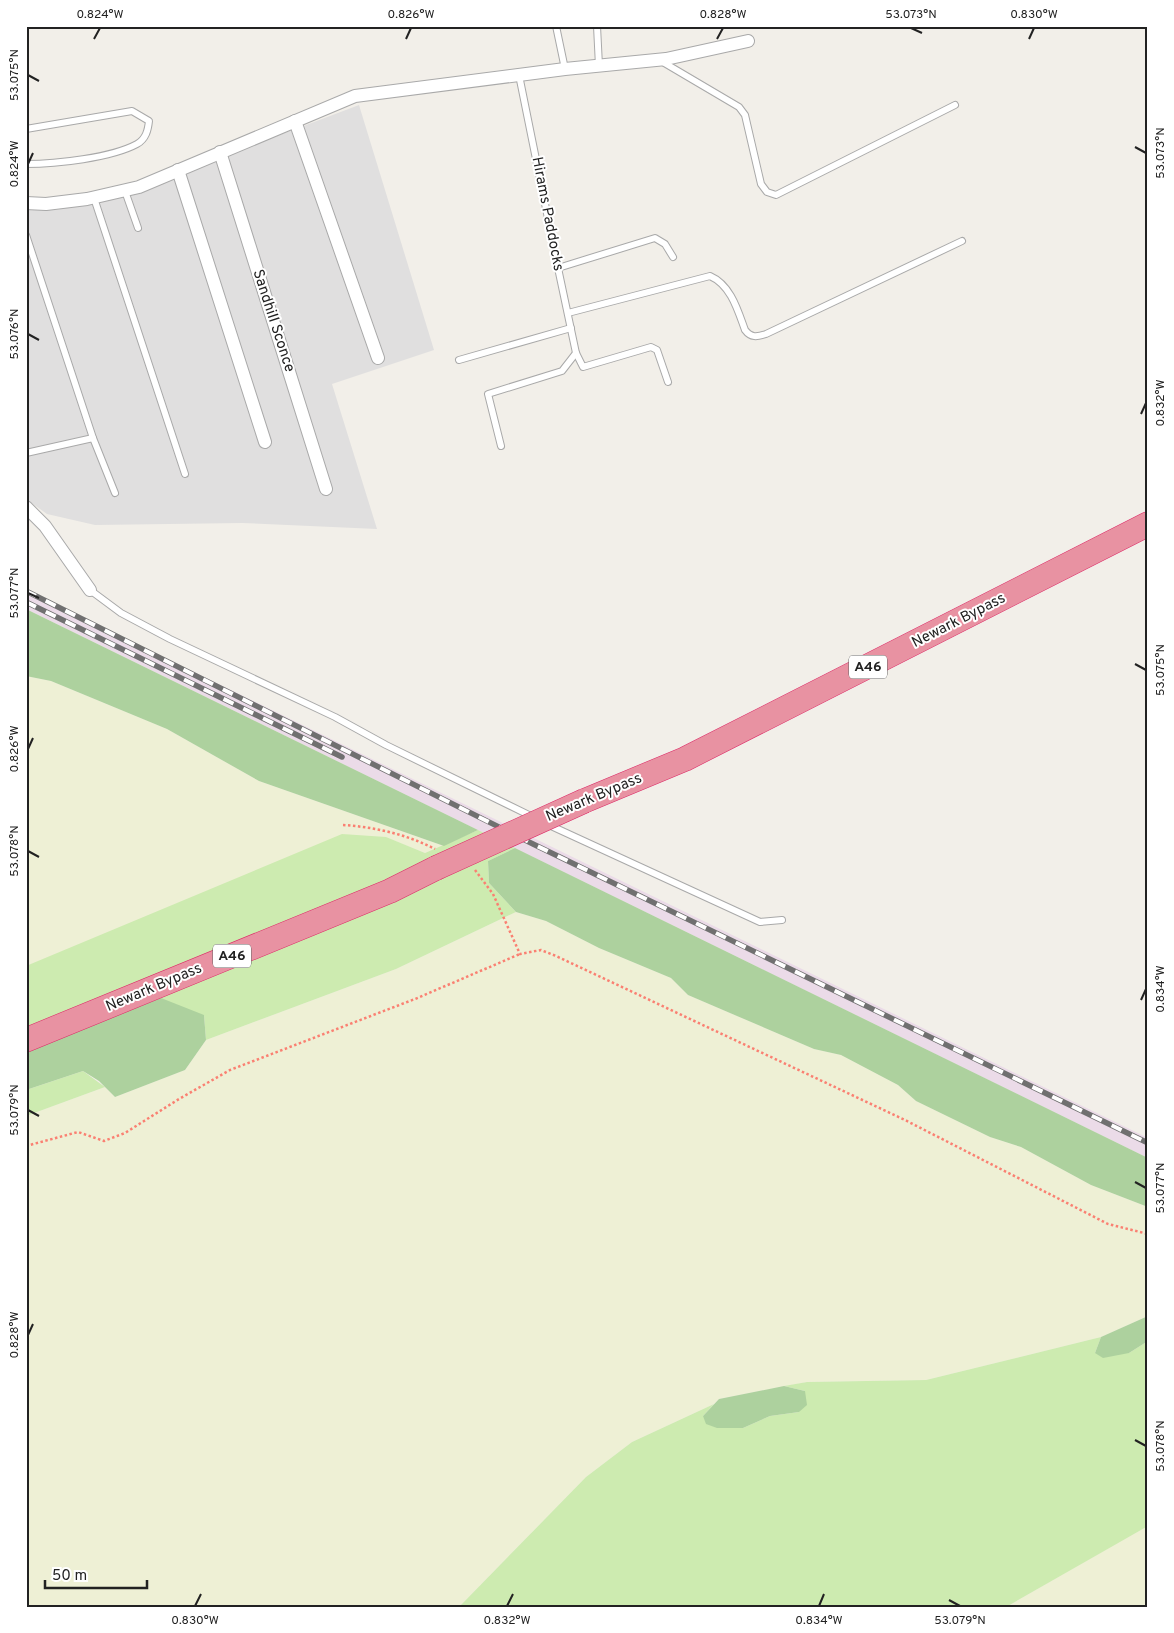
<svg xmlns="http://www.w3.org/2000/svg" width="1174" height="1633" font-family="Overpass,sans-serif">
<style>
.residential{fill:#e0dfdf}
.industrial{fill:#ebdbe8}
.farmland{fill:#eef0d5}
.grass{fill:#cdebb0}
.forest{fill:#add19e}
.lines{fill:none;stroke-linecap:round;stroke-linejoin:round}
.lane-casing{stroke:#a9a9a9;stroke-width:8}
.street-casing{stroke:#a9a9a9;stroke-width:14}
.highway-casing{stroke:#dc2a67;stroke-width:25}
.path{stroke:#fa8072;stroke-width:2.5;stroke-dasharray:2.5 2.5;stroke-linecap:butt}
.lane{stroke:#fff;stroke-width:6}
.street{stroke:#fff;stroke-width:12}
.highway{stroke:#e892a2;stroke-width:24}
.rail-casing{stroke:#707070;stroke-width:5.5}
.rail{stroke:#fff;stroke-width:4;stroke-dasharray:11;stroke-linecap:butt}
.highway-bridge-casing{stroke:#dc2a67;stroke-width:25;stroke-linecap:butt}
.highway-bridge{stroke:#e892a2;stroke-width:24}
.ticks{fill:none;stroke:#222;stroke-width:2}
.labels{text-anchor:middle;dominant-baseline:central;stroke-width:4;stroke-linejoin:round;paint-order:stroke}
.shield{fill:#fff;stroke:#646464;stroke-width:1}
.shield-label{font-size:14px;font-weight:bold;fill:#222}
.street-label{font-size:15px;fill:#222;stroke:#fff}
.neatline{fill:none;stroke:#222;stroke-width:2}
.ticks-label{font-size:12px;text-anchor:middle;fill:#222}
</style>
<rect width="100%" height="100%" fill="#f2efe9"/>
<polygon class="residential" points="359,105 434,350 332,384 377,529 242,523 95,525 47,514 26,499 26,210 55,210 106,201"/>
<polygon class="industrial" points="26,590 1148,1138 1148,1158 26,609"/>
<g class="farmland">
<polygon points="26,676 51,681 167,729 259,781 444,846 425,853 385,837 26,966"/>
<polygon points="516,912 546,921 599,948 671,978 688,995 814,1049 841,1055 898,1085 916,1101 990,1137 1021,1147 1091,1185 1148,1207 1148,1316 1101,1337 926,1380 807,1382 719,1399 714,1404 632,1442 586,1477 459,1607 26,1607 26,1116 105,1087 115,1097 185,1070 206,1040 396,969"/>
<polygon points="1148,1526 1148,1607 1006,1607 1114,1545"/>
</g>
<g class="grass">
<polygon points="478,830 515,848 488,861 489,883 516,912 396,969 206,1040 204,1015 26,1051 26,966 342,834 386,837 425,853"/>
<polygon points="83,1071 105,1087 26,1116 26,1090"/>
<polygon points="1101,1337 1095,1353 1129,1353 1148,1341 1148,1526 1006,1607 459,1607 586,1477 632,1442 714,1404 703,1416 743,1428 770,1416 799,1412 805,1391 784,1386 807,1382 926,1380"/>
</g>
<g class="forest">
<polygon points="26,609 478,830 444,846 259,781 167,729 51,681 26,676"/>
<polygon points="515,848 1148,1158 1148,1207 1091,1185 1021,1147 990,1137 916,1101 898,1085 841,1055 814,1049 688,995 671,978 599,948 546,921 516,912 489,883 488,861"/>
<polygon points="161,998 204,1015 206,1040 185,1070 115,1097 99,1081 83,1071 26,1090 26,1051"/>
<polygon points="1148,1316 1148,1341 1129,1353 1103,1358 1095,1353 1101,1337"/>
<polygon points="784,1386 805,1391 807,1405 799,1412 770,1416 743,1428 717,1428 706,1424 703,1416 719,1399"/>
</g>
<g class="lines">
<g class="lane-casing">
<g id="lane">
<polyline points="556,26 565,69"/>
<polyline points="597,26 599,66"/>
<polyline points="661,61 739,107 745,115 761,184 767,192 776,195 955,105"/>
<polyline points="519,75 558,268 576,353 583,367 651,347 657,350 668,382"/>
<path d="M26,129L132,111L149,121C148,130 146,139 137,144C111,158 56,164 26,164"/>
<polyline points="125,191 138,228"/>
<polyline points="94,198 185,474"/>
<polyline points="26,235 93,438 26,453"/>
<polyline points="558,268 655,238 665,244 673,257"/>
<path d="M568,313L710,276C731,285 738,311 745,330C751,338 757,337 766,334L962,241"/>
<polyline points="459,360 571,328"/>
<polyline points="93,438 115,493"/>
<polyline points="501,446 488,394 562,371 576,353"/>
<polyline points="90,590 121,613 170,639 335,717 386,745 533,817"/>
<polyline points="549,825 760,922 782,920"/>
</g>
</g>
<g class="street-casing">
<g id="street">
<polyline points="295,121 378,358"/>
<polyline points="220,152 326,489"/>
<polyline points="178,170 265,442"/>
<polyline points="26,203 46,204 87,199 139,187 355,96 565,69 666,59 748,41"/>
<polyline points="26,507 45,526 90,590"/>
</g>
</g>
<g class="highway-casing">
<g id="highway">
<polyline points="584,801 685,759 1148,524"/>
<polyline points="26,1040 390,891 436,868"/>
</g>
</g>
<g class="path">
<path d="M343,825C374,827 406,834 435,849"/>
<polyline points="475,870 493,894 520,954 541,950 556,956 905,1120 1108,1224 1148,1234"/>
<polyline points="26,1146 78,1132 104,1141 125,1133 179,1099 230,1070 415,999 520,954"/>
</g>
<use href="#lane" class="lane"/>
<use href="#street" class="street"/>
<use href="#highway" class="highway"/>
<g class="rail-casing">
<g id="rail">
<polyline points="26,591 533,844 1148,1143"/>
<polyline points="26,602 342,757"/>
</g>
</g>
<use href="#rail" class="rail"/>
<g class="highway-bridge-casing">
<polyline id="highway-bridge" points="436,868 584,801"/>
</g>
<use href="#highway-bridge" class="highway-bridge"/>
</g>
<path class="ticks" d="M911,28L922,33M94,39L100,28M406,39L411,28M717,39L723,28M1029,39L1034,28M28,75L39,81M1135,147L1146,153M28,164L33,153M28,334L39,340M1141,414L1146,403M28,593L39,598M1135,664L1146,670M28,749L33,738M28,851L39,857M1141,1000L1146,989M28,1110L39,1116M1135,1182L1146,1188M28,1335L33,1324M1135,1440L1146,1446M949,1600L960,1606M195,1606L201,1594M507,1606L513,1594M819,1606L824,1594"/>
<g class="labels">
<g class="shield">
<rect x="849" y="655.5" width="38" height="23" rx="4"/>
<rect x="213" y="944.5" width="38" height="23" rx="4"/>
</g>
<g class="shield-label">
<text x="868" y="667">A46</text>
<text x="232" y="956">A46</text>
</g>
<g class="street-label">
<text transform="translate(547 214) rotate(79)">Hirams Paddocks</text>
<text transform="translate(273 321) rotate(72)">Sandhill Sconce</text>
<text transform="translate(959 621) rotate(-27)">Newark Bypass</text>
<text transform="translate(594 798) rotate(-23)">Newark Bypass</text>
<text transform="translate(154 988) rotate(-23)">Newark Bypass</text>
</g>
</g>
<rect width="1174" height="1633" fill="none" stroke="#ffffff" stroke-width="55"/>
<path d="M45 1580v8h102v-8" fill="none" stroke="#222222" stroke-width="2.5"/>
<text x="52" y="1580" font-size="15" fill="#222222" stroke="#ffffff" stroke-width="4" paint-order="stroke">50 m</text>
<rect x="28" y="28" width="1118" height="1578" class="neatline"/>
<g class="ticks-label">
<text x="100" y="18">0.824°W</text>
<text x="411" y="18">0.826°W</text>
<text x="723" y="18">0.828°W</text>
<text x="911" y="18">53.073°N</text>
<text x="1034" y="18">0.830°W</text>
<text transform="translate(14 75) rotate(-90)" y="4">53.075°N</text>
<text transform="translate(1160 153) rotate(-90)" y="4">53.073°N</text>
<text transform="translate(14 164) rotate(-90)" y="4">0.824°W</text>
<text transform="translate(14 334) rotate(-90)" y="4">53.076°N</text>
<text transform="translate(1160 403) rotate(-90)" y="4">0.832°W</text>
<text transform="translate(14 593) rotate(-90)" y="4">53.077°N</text>
<text transform="translate(1160 670) rotate(-90)" y="4">53.075°N</text>
<text transform="translate(14 749) rotate(-90)" y="4">0.826°W</text>
<text transform="translate(14 851) rotate(-90)" y="4">53.078°N</text>
<text transform="translate(1160 989) rotate(-90)" y="4">0.834°W</text>
<text transform="translate(14 1110) rotate(-90)" y="4">53.079°N</text>
<text transform="translate(1160 1188) rotate(-90)" y="4">53.077°N</text>
<text transform="translate(14 1335) rotate(-90)" y="4">0.828°W</text>
<text transform="translate(1160 1446) rotate(-90)" y="4">53.078°N</text>
<text x="195" y="1624">0.830°W</text>
<text x="507" y="1624">0.832°W</text>
<text x="819" y="1624">0.834°W</text>
<text x="960" y="1624">53.079°N</text>
</g>
</svg>
